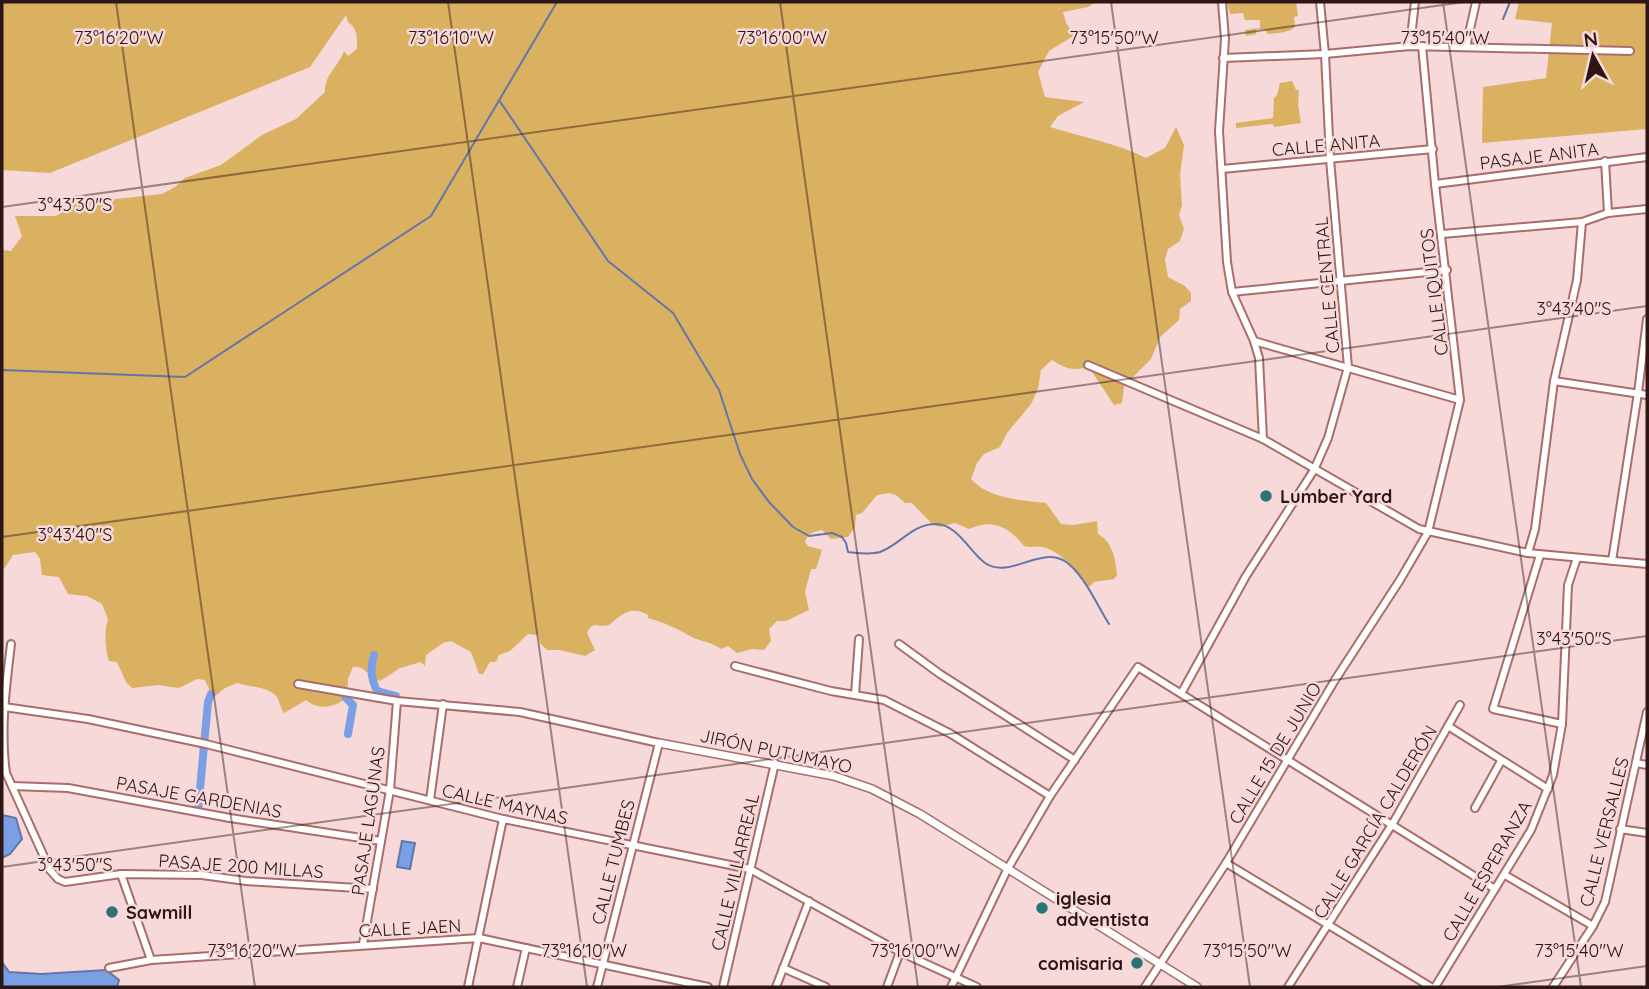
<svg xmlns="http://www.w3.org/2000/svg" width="1649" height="989" font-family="Quicksand,sans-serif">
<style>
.green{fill:#dab161}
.water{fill:#7a9fe4;stroke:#6376a6;stroke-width:2}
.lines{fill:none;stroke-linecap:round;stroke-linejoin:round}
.stream{stroke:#6376a6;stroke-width:2}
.canal{stroke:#7a9fe4;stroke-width:8}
.minor-casing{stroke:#aa6d6a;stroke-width:10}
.tertiary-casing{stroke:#aa6d6a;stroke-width:10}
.minor{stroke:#fff;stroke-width:6}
.tertiary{stroke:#fff;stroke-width:7}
.ticks{fill:none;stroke:#2e1615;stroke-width:2;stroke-opacity:0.45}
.poi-dot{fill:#2a7479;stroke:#f6d9d8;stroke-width:2.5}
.labels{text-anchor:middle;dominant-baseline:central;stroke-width:5;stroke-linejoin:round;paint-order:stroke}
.street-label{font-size:18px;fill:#2e1615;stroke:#f6d9d8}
.poi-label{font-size:18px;font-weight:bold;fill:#2e1615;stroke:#f6d9d8;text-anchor:start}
.ticks-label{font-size:18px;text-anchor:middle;fill:#2e1615;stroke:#f6d9d8;stroke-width:5;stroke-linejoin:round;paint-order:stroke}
</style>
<rect width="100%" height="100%" fill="#f6d9d8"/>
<g class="green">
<path d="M2,2H1096L1088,7L1063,12L1066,23L1075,35L1049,51L1038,72L1045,97L1084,102L1058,116L1050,127C1082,137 1116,143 1146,158L1165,148L1176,127L1184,145L1180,175L1182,205L1179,215L1184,229L1180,241L1168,249L1165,259L1168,277L1185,286L1191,293V301L1180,309L1179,320L1160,337L1151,359L1124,386L1122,403L1114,405L1089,367C1073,371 1066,369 1052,360L1041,370L1038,389L1031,404L1007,433L1000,447L984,454L977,463L971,479C989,499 1020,500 1046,503L1061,524L1073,525L1097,521L1098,534C1112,541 1116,560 1117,575L1114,579L1094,582L1089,587C1080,573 1058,549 1042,547C1036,546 1030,548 1024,546C1009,527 992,518 969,529L955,523L940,527L933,525L912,503H905L896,495L889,493L877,495L862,513L856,515L855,527L848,537L831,539L822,530C813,532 808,533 805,542L808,546L822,550L816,569H811L805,592L809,610L786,621H777L769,629L771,641L764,650L752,649L737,653L728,646L721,649C710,641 701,642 690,636C678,629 663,622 648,618V615C631,605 622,614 609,625C598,628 592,620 587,633L595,650L585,656L560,650H547L540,643L538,635L528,634L510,651L499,655L496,662H490L483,674H479L471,652L451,641L443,643L426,655L425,666L421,662L400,668L380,681C369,678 365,665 353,667L348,679L347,698C334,707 319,711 306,700L284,713C280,708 280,702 277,697C268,686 249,687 237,683L225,688L213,698L205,680L197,679L179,688L158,685L132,688L126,682L117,662L109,661C105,650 104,631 108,619L102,604L87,596L68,594L59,577L42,575L40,559L35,552L13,555L4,569L2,565V250L11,251L22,236L15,216H56L82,199L97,201L162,194L175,187L185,178L221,165L262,135L296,119L325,92C324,75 339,66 344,51L348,56L357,49C357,37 358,29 348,22L346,15L310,67L50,173L2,170Z"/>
<path d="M1227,2H1296L1298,16L1294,17L1295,27C1289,33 1276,33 1268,34L1265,30L1257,29L1256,34L1246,36L1245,30L1260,28V20H1245L1243,13L1230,14Z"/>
<polygon points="1519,2 1647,2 1647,129 1482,143 1483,87 1546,78 1552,23 1515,19"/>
<polygon points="1292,81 1296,90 1299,90 1298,105 1301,123 1274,127 1273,124 1236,128 1236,123 1273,118 1274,98 1277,95 1280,83"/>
</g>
<g class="water">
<polygon points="2,815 16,818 22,839 10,854 2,858"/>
<polygon points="402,841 415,843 410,869 397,867"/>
<polygon points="2,962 9,972 41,974 106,970 119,980 117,987 2,987"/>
</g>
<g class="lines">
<g class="stream">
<polyline points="1503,19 1510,2"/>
<path d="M499,100L608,261L673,313L719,390L740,454L752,479L769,502L793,527L809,536L832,533L842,537L846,543L848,552C858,553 870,555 880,552C901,544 912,524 936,524C957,524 970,552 985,563C1012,581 1045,540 1071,566C1087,581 1097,605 1109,624"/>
<polyline points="2,370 185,377 431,216 557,2"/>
</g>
<g class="canal">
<path d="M374,655C370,670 371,678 377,691L396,696L397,701"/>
<polyline points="346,698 353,705 348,734"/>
<polyline points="198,811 208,702 211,694"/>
</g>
<g class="minor-casing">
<g id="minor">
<polyline points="1222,2 1225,39 1219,131 1227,262 1232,292 1254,341 1259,358 1263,439"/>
<polyline points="1410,46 1415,2"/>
<polyline points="1466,47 1476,2"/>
<polyline points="1223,58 1325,54 1410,46 1630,51"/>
<polyline points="1605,161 1608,213"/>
<polyline points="1222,169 1433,149"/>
<polyline points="1435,184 1647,157"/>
<polyline points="1442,234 1582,222 1608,213 1647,209"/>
<polyline points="1232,292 1447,270"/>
<polyline points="1254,341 1460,400"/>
<polyline points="1088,365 1263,439 1419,529 1528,553 1647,564"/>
<polyline points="1554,381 1647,395"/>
<polyline points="1528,553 1535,529 1554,381 1577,280 1582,222"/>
<polyline points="1540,555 1493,709 1562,724"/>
<polyline points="1612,561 1638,393 1647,319"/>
<path d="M11,644C6,685 0,732 6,773L50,870L58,879L65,882L121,874L202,875L246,881L373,889"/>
<polyline points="899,644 940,674 1075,760"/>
<polyline points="735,666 831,691 884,700 951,734 1050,796"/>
<polyline points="298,684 397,701 520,712 659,743 597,987"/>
<polyline points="1182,692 1246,576 1314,470 1328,438 1348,367 1330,159 1325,54 1320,2"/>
<polyline points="855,695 859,639"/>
<polyline points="4,707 88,719 206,744 503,819 750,869 900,952 977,987"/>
<polyline points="1448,726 1548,789"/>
<polyline points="1636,763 1647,765"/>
<polyline points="12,786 68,788 230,818 381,841"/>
<polyline points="430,800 443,704"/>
<polyline points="1475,808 1501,761"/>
<polyline points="1620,829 1647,833"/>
<polyline points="1226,863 1431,987"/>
<polyline points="121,874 151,960"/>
<polyline points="1505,875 1593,926"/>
<polyline points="363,944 390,790 397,701"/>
<polyline points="109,968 151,960 479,938 708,987"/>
<polyline points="783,968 826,987"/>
<polyline points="468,987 503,819"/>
<polyline points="517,987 526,948"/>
<polyline points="723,987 775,763"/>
<polyline points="776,987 809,901"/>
<polyline points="887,987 900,952"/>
<polyline points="951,987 1007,870 1050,796 1138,667 1495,889"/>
<polyline points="1145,987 1226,863 1335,680 1400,580 1428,532 1460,400 1435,184 1422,46"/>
<polyline points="1288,987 1393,823 1460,705"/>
<polyline points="1435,987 1531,830 1553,775 1562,724 1568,585 1577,558"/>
<polyline points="1553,987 1593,926 1605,902 1647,712"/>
</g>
</g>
<g class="tertiary-casing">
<polyline id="tertiary" points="659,743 834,776 872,789 920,814 1197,987"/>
</g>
<use href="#minor" class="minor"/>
<use href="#tertiary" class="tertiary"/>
</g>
<path class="ticks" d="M116,2L255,987M448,2L587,987M780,2L918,987M1111,2L1250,987M1443,2L1581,987M2,207L1464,2M2,537L1647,306M2,867L1647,636M1497,987L1647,966"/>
<g class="poi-dot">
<circle cx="1266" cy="496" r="7"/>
<circle cx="1042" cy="908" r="7"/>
<circle cx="112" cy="912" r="7"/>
<circle cx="1137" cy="963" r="7"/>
</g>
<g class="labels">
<g class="street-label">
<text transform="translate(1326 145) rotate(-5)">CALLE ANITA</text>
<text transform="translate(1539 156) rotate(-7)">PASAJE ANITA</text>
<text transform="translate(1327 285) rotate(-95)">CALLE CENTRAL</text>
<text transform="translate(1434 292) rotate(-97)">CALLE IQUITOS</text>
<text transform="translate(776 751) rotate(12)">JIRÓN PUTUMAYO</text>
<text transform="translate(1275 753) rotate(-59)">CALLE 15 DE JUNIO</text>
<text transform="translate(199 797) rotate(10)">PASAJE GARDENIAS</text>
<text transform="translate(505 804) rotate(13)">CALLE MAYNAS</text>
<text transform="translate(368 821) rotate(-82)">PASAJE LAGUNAS</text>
<text transform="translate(1375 822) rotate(-59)">CALLE GARCÍA CALDERÓN</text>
<text transform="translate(1604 832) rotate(-76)">CALLE VERSALLES</text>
<text transform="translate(613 862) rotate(-76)">CALLE TUMBES</text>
<text transform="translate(241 866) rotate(4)">PASAJE 200 MILLAS</text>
<text transform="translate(1487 871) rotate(-60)">CALLE ESPERANZA</text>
<text transform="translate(735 872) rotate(-77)">CALLE VILLARREAL</text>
<text transform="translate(410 928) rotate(-3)">CALLE JAEN</text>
</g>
<g class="poi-label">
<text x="1280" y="496">Lumber Yard</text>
<text x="1056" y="898">iglesia<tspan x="1056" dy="21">adventista</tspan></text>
<text x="126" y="912">Sawmill</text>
<text x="1123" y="963" text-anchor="end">comisaria</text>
</g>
</g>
<g class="ticks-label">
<text x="119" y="44">73°16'20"W</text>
<text x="451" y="44">73°16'10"W</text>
<text x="782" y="44">73°16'00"W</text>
<text x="1114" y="44">73°15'50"W</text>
<text x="1445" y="44">73°15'40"W</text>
<text x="75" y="211">3°43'30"S</text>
<text x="1574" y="315">3°43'40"S</text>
<text x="75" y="541">3°43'40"S</text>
<text x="1574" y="645">3°43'50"S</text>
<text x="75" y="871">3°43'50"S</text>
<text x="252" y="957">73°16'20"W</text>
<text x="584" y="957">73°16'10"W</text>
<text x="915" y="957">73°16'00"W</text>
<text x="1247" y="957">73°15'50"W</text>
<text x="1579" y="957">73°15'40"W</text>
</g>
<rect width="1649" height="989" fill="none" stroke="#2e1615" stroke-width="7"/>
<g transform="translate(1593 56) rotate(352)" stroke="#f6d9d8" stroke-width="5" paint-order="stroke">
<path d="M0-5L12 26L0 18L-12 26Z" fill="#2e1615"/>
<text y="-10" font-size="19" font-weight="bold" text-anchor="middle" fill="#2e1615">N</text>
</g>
</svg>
